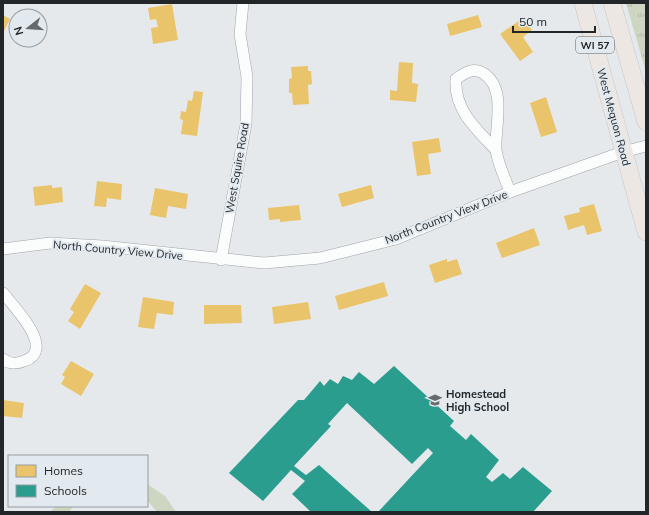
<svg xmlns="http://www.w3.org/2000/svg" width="649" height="515" font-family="Mulish,sans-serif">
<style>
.grass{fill:url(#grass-tufts)}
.pitch{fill:#cdd6c0}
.homes{fill:#e9c46a}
.schools{fill:#2a9d8f}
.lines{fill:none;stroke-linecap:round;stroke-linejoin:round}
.street-casing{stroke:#a1a3a6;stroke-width:12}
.primary-casing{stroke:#c6c7c9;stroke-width:18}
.street{stroke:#fbfcfc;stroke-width:11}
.primary{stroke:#ede7e4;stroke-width:17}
.labels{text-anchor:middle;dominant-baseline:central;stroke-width:4;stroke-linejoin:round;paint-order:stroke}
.shield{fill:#e2eaf0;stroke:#5c6164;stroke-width:1}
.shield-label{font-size:10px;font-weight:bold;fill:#232628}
.street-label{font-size:11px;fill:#232628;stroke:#e2eaf0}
.poi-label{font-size:11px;font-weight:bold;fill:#232628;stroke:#e2eaf0;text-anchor:start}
</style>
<defs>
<pattern id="grass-tufts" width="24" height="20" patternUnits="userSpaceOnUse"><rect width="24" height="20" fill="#cdd6c0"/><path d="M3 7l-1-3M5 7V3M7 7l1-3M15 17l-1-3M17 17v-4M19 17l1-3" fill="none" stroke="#b0b8a5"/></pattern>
</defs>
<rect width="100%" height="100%" fill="#e6e9ec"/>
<polygon class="grass" points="626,3 646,3 646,72"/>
<g class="pitch">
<polygon points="147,484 165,496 176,512 157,512 147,500"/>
<polygon points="56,506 74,506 69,512 50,512"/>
</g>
<g class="homes">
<polygon points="172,4 178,40 153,44 151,28 158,27 156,19 150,20 148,8"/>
<polygon points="3,15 10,19 3,33"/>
<polygon points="478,15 482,27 450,36 447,24"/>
<polygon points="523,18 532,30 523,37 533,52 520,61 500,34"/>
<polygon points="399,62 413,63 412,83 418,84 416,102 390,100 390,90 397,91"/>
<polygon points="308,66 308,71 311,71 312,84 308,85 309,104 293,105 292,93 289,93 289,79 292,78 291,67"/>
<polygon points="194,91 203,92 197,136 181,134 183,120 180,119 181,111 186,112 188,100 192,101"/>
<polygon points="546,97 557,132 541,137 530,103"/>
<polygon points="439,138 441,152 428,154 431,174 417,176 412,142"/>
<polygon points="97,181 122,184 121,200 107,198 106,207 94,206"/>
<polygon points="52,185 52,188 62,187 63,202 35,206 33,187"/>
<polygon points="371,185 374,198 342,207 338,194"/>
<polygon points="155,188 188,194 186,209 168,206 166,218 150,215"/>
<polygon points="594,204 602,231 587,235 584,225 568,230 564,216 580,212 579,208"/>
<polygon points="299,205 301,220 280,222 280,219 269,220 268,208"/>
<polygon points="534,228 540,245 502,258 496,243"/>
<polygon points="447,259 447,262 457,259 462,274 435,283 429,265"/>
<polygon points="384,282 388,296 339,310 335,296"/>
<polygon points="85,284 101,293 80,329 68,321 74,312 70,309"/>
<polygon points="143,297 174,302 173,315 157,313 154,329 138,327"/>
<polygon points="308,302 311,319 274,324 272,307"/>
<polygon points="204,305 241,305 242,323 204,324"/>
<polygon points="71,361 94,374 81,396 61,384 65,377 62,375"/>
<polygon points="3,400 24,403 22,418 3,416"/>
</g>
<polygon class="schools" points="394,366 454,421 450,426 466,440 471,434 499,460 486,477 492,482 503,473 510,479 523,467 552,491 533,512 378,512 433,453 428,448 412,464 347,403 328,424 331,426 294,466 306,475 319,465 372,512 311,512 292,494 305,481 291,470 263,501 229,473 298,400 304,400 320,381 324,386 330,379 338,384 343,376 352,380 359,372 374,384"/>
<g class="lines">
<g class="street-casing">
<g id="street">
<path d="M496,150C476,129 454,110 456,79C465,73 473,67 483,73C507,88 495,125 496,148C496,160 506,180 510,192"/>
<polyline points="3,249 50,243 102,246 264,263 320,258 396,239 510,192 623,152 646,146"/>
<polyline points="221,260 246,124 247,77 240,34 243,3"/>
<path d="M3,293C14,307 57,350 24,361C17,364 9,364 3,359"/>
</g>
</g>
<g class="primary-casing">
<g id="primary">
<polyline points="583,3 646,232"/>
<polyline points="612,3 646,122"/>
</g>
</g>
<use href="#street" class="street"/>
<use href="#primary" class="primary"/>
</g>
<defs>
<g id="school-bare" transform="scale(1.08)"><path d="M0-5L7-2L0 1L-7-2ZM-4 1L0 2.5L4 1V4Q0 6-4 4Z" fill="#676a6d" stroke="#e2eaf0" stroke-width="2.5" paint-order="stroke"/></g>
</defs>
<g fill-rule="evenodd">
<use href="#school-bare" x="435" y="400"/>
</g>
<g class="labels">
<rect class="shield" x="576" y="37" width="38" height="16" rx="3"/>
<g class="shield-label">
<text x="595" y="45">WI 57</text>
</g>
<g class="street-label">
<text transform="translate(614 117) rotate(75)">West Mequon Road</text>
<text transform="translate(237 168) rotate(-80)">West Squire Road</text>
<text transform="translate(446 217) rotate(-21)">North Country View Drive</text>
<text transform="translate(118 250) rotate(5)">North Country View Drive</text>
</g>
<g class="poi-label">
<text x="446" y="394">Homestead<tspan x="446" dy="13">High School</tspan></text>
</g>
</g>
<rect width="649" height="515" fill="none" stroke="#232628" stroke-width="8"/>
<rect x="8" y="455" width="140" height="52" fill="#e2eaf0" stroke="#969ca0"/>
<rect x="16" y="465" width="20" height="12" fill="#e9c46a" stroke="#969ca0"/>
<text x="44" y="475" font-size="12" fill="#232628">Homes</text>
<rect x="16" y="485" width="20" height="12" fill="#2a9d8f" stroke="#969ca0"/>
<text x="44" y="495" font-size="12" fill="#232628">Schools</text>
<g transform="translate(28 28) rotate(253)"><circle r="19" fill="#e2eaf0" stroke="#969ca0"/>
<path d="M0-3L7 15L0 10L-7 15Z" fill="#676a6d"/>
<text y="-6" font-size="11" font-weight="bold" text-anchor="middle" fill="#232628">N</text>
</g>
<path d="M513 26v6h82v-6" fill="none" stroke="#232628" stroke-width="2"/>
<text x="519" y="26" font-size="12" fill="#232628" stroke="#e2eaf0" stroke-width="3" paint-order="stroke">50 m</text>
</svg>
